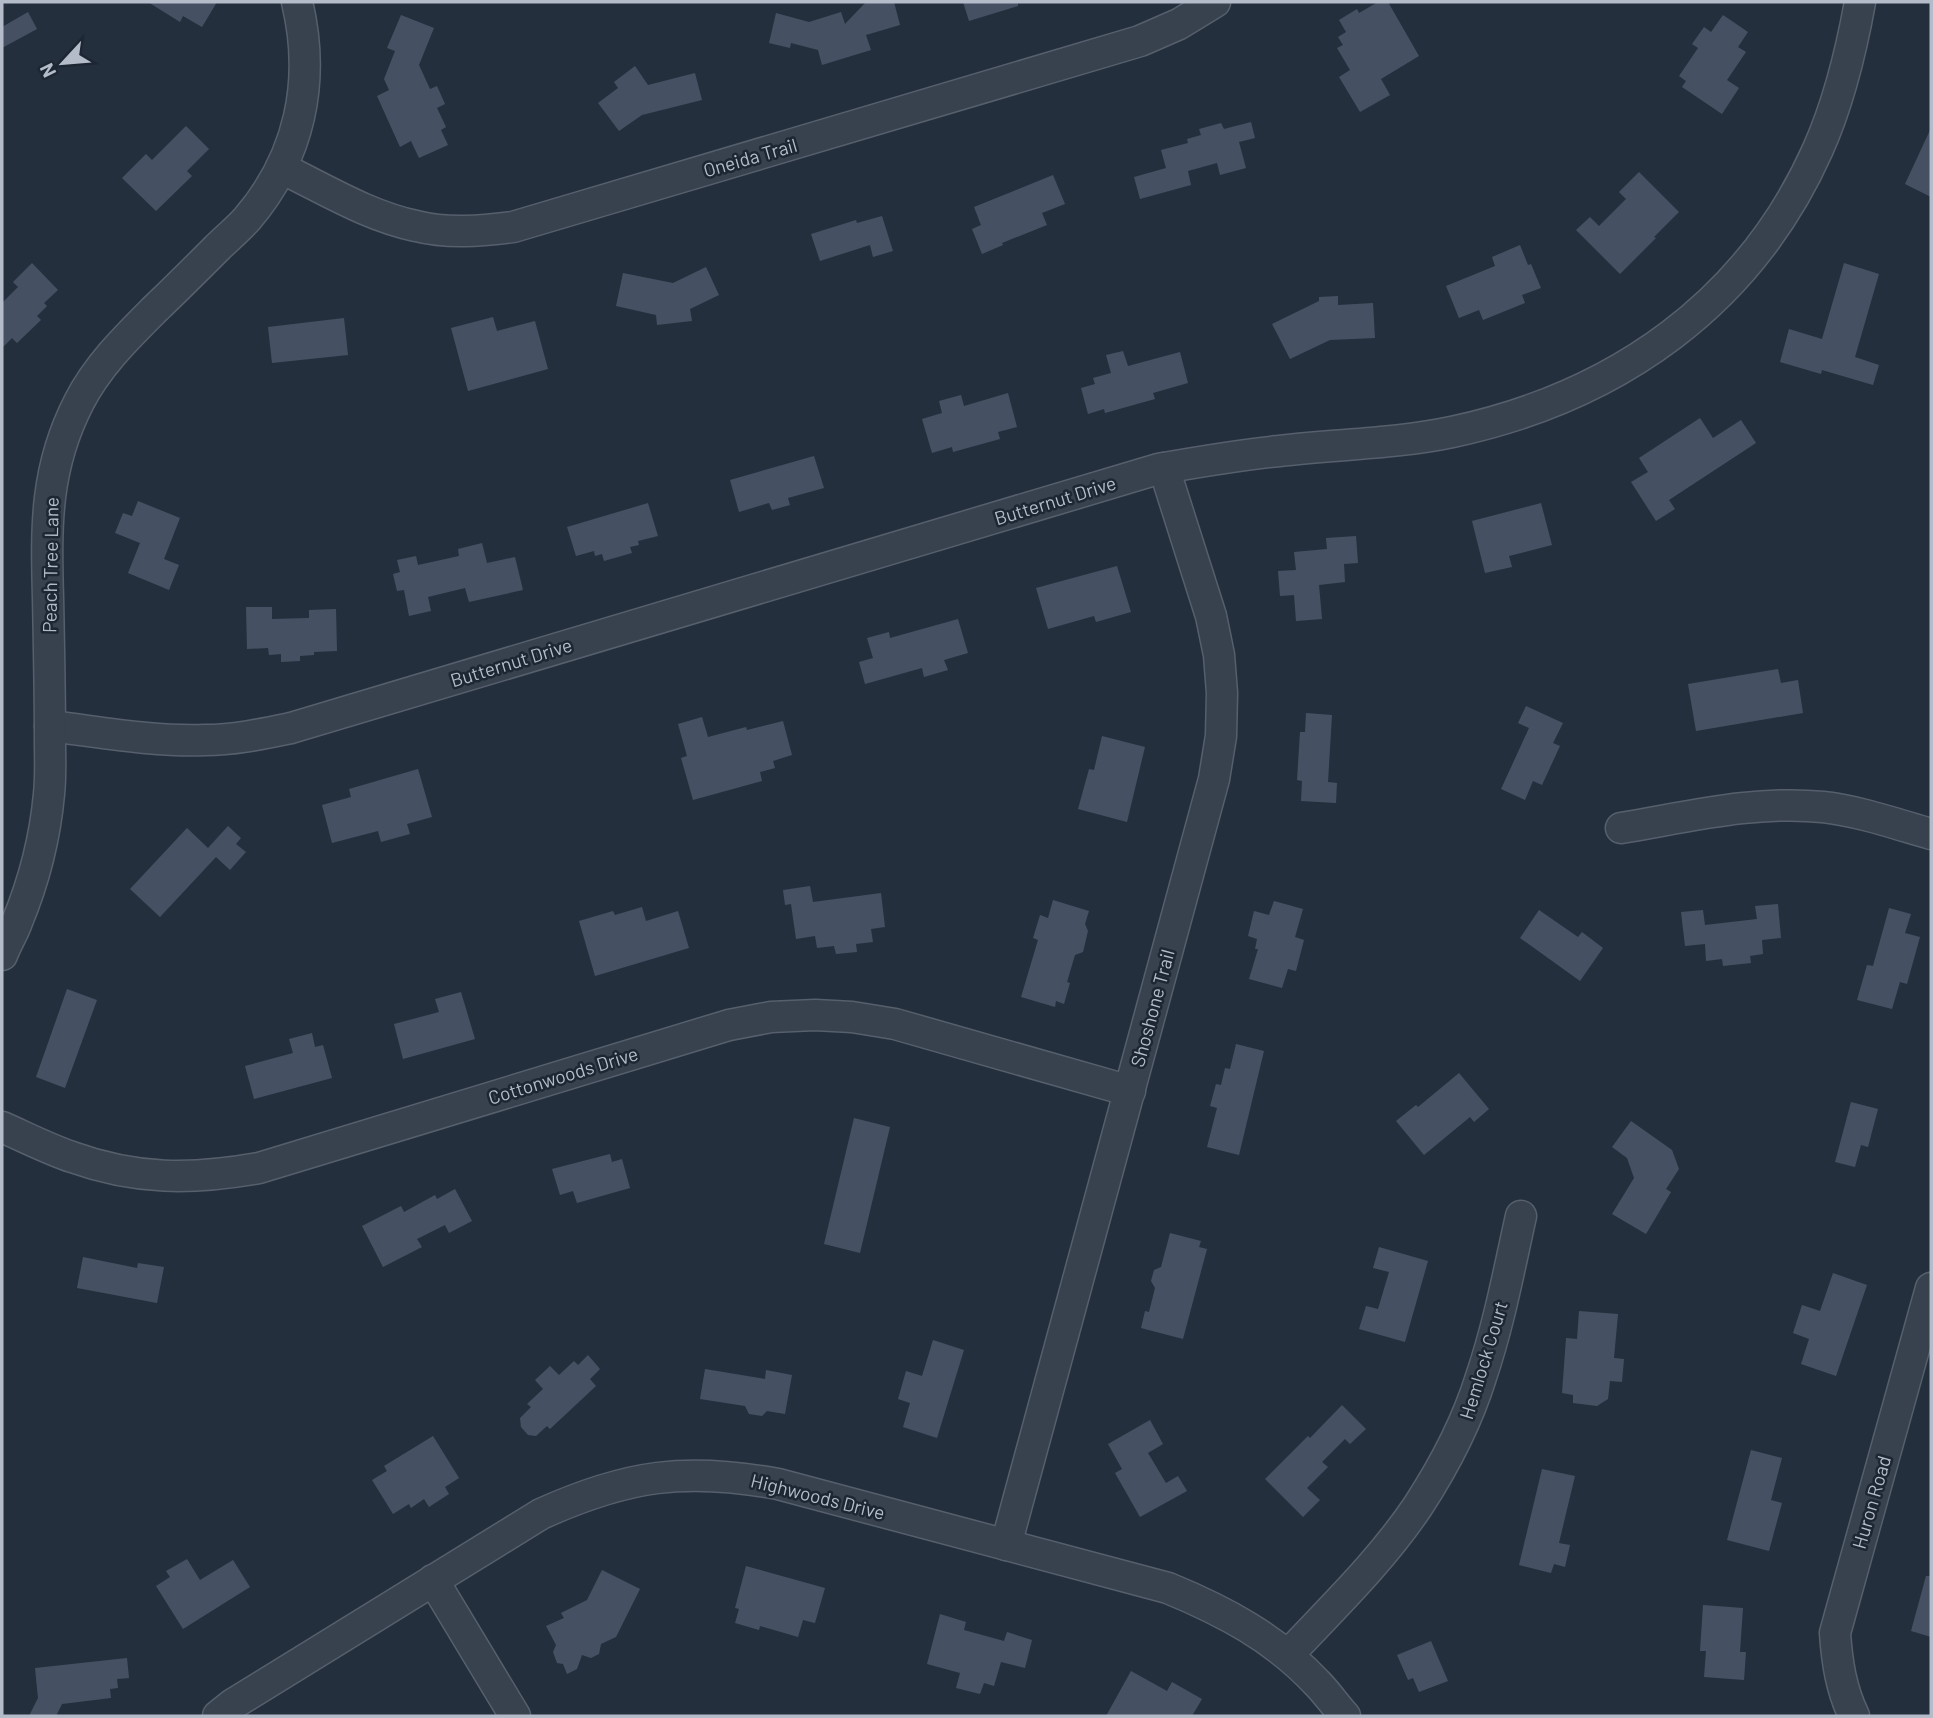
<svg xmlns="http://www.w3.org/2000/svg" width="1933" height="1718" font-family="Barlow,sans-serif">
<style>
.building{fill:#455162}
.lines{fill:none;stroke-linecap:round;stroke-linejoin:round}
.minor-casing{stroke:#565f6c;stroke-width:33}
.minor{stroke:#38414e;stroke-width:30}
.labels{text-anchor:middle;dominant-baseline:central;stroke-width:5;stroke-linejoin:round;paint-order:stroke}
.street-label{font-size:19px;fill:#b4bcc9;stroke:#1d2633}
</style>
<rect width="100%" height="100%" fill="#242f3e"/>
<g class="building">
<polygon points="148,2 217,2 202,27 183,16 180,22"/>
<polygon points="866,2 894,2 900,25 866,35 871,50 822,65 818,50 791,43 790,48 769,43 776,13 809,22 841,12 845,24"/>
<polygon points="963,2 1018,2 1018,6 969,21"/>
<polygon points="1378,2 1388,2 1419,56 1381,79 1390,95 1360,112 1339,77 1350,70 1337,48 1343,45 1338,37 1346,32 1339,20 1357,9 1359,13"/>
<polygon points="28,12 37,29 2,48 2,27"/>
<polygon points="401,15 434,28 419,65 430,89 437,86 445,104 437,108 446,127 441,130 448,145 419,158 411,141 400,147 377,96 389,90 384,79 395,51 387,48"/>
<polygon points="1723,15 1748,32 1738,47 1746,52 1727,80 1739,88 1722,114 1682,87 1686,81 1679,76 1698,48 1692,44 1704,27 1711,32"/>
<polygon points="635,66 648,85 695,73 702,100 642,115 619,131 598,103 618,88 614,82"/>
<polygon points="1251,122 1255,138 1239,142 1246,168 1220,175 1217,163 1188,171 1191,185 1140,199 1134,177 1166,168 1161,150 1188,143 1187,139 1201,135 1199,129 1221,123 1224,129"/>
<polygon points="186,126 209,149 187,171 192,176 156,211 122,178 146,154 152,160"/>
<polygon points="1931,128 1931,197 1905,184"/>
<polygon points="1639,172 1679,212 1654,237 1656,238 1620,274 1576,230 1590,217 1599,226 1626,199 1619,192"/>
<polygon points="1053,175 1065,204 1042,213 1047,225 1002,243 1003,245 982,254 972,229 981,225 974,207"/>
<polygon points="882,216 893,251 873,257 870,245 820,261 811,234 856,220 857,223"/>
<polygon points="1520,245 1528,265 1531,264 1541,288 1522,295 1525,303 1483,320 1479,310 1459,318 1446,286 1495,266 1492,257"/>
<polygon points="32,263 58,290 44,303 47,306 37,316 41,320 17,343 12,338 2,348 2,303 18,287 13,282"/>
<polygon points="1844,263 1879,274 1855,357 1879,365 1873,385 1822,370 1821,374 1780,362 1789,329 1822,339"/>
<polygon points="706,267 719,295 690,309 692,321 657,325 656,315 616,306 623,273 673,283"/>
<polygon points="1338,296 1338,305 1373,303 1375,338 1330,340 1290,359 1272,324 1319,301 1319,297"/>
<polygon points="493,317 497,331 535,321 548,369 468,391 451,328"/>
<polygon points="344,318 348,355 272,363 268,327"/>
<polygon points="1123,351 1128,366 1180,352 1188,383 1153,393 1155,399 1105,413 1104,409 1088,414 1081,388 1095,384 1093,378 1111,373 1106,355"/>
<polygon points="1008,393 1017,427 998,432 1000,439 953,452 952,447 932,453 922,419 942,413 939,401 961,395 964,406"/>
<polygon points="1700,418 1713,438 1741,420 1756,443 1669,500 1675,509 1656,521 1631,482 1648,472 1639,458"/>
<polygon points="814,456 824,488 788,498 790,505 772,510 769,503 739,512 730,480"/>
<polygon points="138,501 180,518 164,559 179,565 169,590 128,573 140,543 115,533 123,513 132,516"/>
<polygon points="648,503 658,536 638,541 639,545 630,547 632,553 604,561 602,554 595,556 594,551 576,556 567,527"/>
<polygon points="1541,503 1552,545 1509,556 1512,567 1485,573 1472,521"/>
<polygon points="1356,536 1358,563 1344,564 1345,582 1319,585 1322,619 1296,621 1294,595 1280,596 1278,571 1296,570 1294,552 1327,549 1326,538"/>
<polygon points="482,543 487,563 515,557 523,590 469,602 465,588 428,597 431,611 409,616 404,590 397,591 393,574 400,572 397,560 416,556 418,565 459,556 458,549"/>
<polygon points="1117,566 1131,612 1096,622 1094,616 1048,629 1036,588"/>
<polygon points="246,607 272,607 272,619 309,618 309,610 336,609 337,651 314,652 314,655 300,656 300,661 281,662 281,654 269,655 268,648 247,649"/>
<polygon points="958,619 968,653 944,660 948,670 924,677 922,668 865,684 859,662 873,658 867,638 889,632 890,638"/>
<polygon points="1778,669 1781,683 1798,680 1803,713 1696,731 1688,684"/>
<polygon points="1526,706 1563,723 1553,743 1560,746 1542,785 1533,781 1525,800 1501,789 1529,728 1518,723"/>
<polygon points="1306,713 1332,715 1328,782 1337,783 1336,803 1301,801 1302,781 1297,780 1300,732 1305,732"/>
<polygon points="702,717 708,737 746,727 747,730 783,721 792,755 773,761 775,768 760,772 762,781 693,800 681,758 687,756 678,724"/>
<polygon points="1102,736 1145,747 1127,822 1078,809 1089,769 1094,770"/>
<polygon points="418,769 432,817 407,824 410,834 381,842 378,831 332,843 322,805 351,797 349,789"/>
<polygon points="228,826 241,838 236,844 246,852 230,870 216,857 160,917 130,889 187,828 208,848"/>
<polygon points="810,886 813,902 881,893 885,927 871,929 873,942 856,944 857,952 836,954 834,946 817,948 815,936 796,939 791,904 785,905 783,890"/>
<polygon points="1053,900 1089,911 1085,924 1088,931 1083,952 1075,955 1067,982 1070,983 1064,1004 1056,1001 1055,1007 1021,997 1038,940 1033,938 1040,915 1048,918"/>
<polygon points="1274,901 1303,909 1295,937 1304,940 1296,971 1288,969 1282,988 1249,979 1258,949 1255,949 1257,939 1248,936 1254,911 1269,915"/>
<polygon points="1778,904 1781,938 1762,940 1763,954 1750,956 1751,963 1723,966 1722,959 1706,961 1705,944 1685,946 1681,912 1703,910 1705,925 1757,919 1755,906"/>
<polygon points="642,907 646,921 678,911 689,948 595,976 579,921 613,911 615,915"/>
<polygon points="1889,908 1911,914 1905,933 1920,937 1907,984 1900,982 1892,1009 1857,1000 1867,965 1873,966"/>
<polygon points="1539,910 1578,937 1582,932 1603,948 1580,981 1520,938"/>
<polygon points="67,989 97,1000 65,1088 36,1077"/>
<polygon points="461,992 475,1039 403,1059 394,1024 439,1012 435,999"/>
<polygon points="312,1033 315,1047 323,1045 332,1078 254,1099 245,1066 293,1053 289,1039"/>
<polygon points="1236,1044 1264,1051 1239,1155 1207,1147 1217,1108 1210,1106 1216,1084 1221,1085 1225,1068 1230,1069"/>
<polygon points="1459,1073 1489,1109 1474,1122 1470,1117 1424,1155 1396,1121 1416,1105 1418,1107"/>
<polygon points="1851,1102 1878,1109 1868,1147 1861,1145 1855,1167 1835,1162"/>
<polygon points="854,1118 890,1127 860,1253 824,1244"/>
<polygon points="1631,1121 1672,1150 1679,1169 1666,1189 1671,1192 1646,1234 1612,1214 1634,1178 1627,1158 1612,1147"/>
<polygon points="610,1154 612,1162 622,1159 630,1188 577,1203 573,1191 560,1195 552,1169"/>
<polygon points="455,1189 472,1221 449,1233 445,1225 417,1239 422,1247 383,1267 362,1226 401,1206 404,1212 435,1195 437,1199"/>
<polygon points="1170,1233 1201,1241 1199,1247 1207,1249 1183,1339 1141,1328 1145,1311 1149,1312 1155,1288 1151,1281 1154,1270 1161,1267"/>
<polygon points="1379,1247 1428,1261 1405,1342 1359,1329 1366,1306 1378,1309 1389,1272 1373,1268"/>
<polygon points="83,1257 137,1268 138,1263 164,1267 157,1303 77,1288"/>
<polygon points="1833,1273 1867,1285 1836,1376 1801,1364 1809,1339 1793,1333 1802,1305 1820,1311"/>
<polygon points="1579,1311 1618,1314 1614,1358 1624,1359 1622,1382 1610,1381 1608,1399 1597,1406 1573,1403 1573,1395 1562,1393 1566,1338 1577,1339"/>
<polygon points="933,1340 964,1350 937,1438 903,1427 910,1403 898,1399 906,1371 922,1376"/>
<polygon points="588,1355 600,1369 590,1379 596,1386 550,1429 547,1426 536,1436 528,1435 521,1427 520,1418 531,1407 527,1404 543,1389 535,1380 550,1366 559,1375 574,1361 578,1365"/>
<polygon points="705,1369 765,1379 766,1370 792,1375 785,1414 767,1411 762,1416 749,1414 745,1406 700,1399"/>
<polygon points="1342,1405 1366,1429 1350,1444 1345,1439 1322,1462 1328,1467 1307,1488 1320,1500 1303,1517 1265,1479 1308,1436 1310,1438"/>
<polygon points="1150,1420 1163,1444 1148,1453 1166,1483 1178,1476 1187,1491 1140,1517 1115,1473 1122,1469 1108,1444"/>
<polygon points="433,1436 459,1478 445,1487 449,1494 429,1507 424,1499 411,1508 409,1504 393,1514 372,1480 387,1471 384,1466"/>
<polygon points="1751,1450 1782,1458 1771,1500 1782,1503 1769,1551 1727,1540"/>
<polygon points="1542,1469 1575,1476 1559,1543 1570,1545 1565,1567 1554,1564 1551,1573 1519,1565"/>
<polygon points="187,1559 200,1580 233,1560 250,1587 183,1629 156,1586 170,1577 166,1571"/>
<polygon points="746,1566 825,1588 815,1623 803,1620 798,1637 760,1626 759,1630 735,1623 739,1609 735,1608"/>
<polygon points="602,1570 640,1589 616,1637 601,1644 599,1654 591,1658 582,1655 577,1669 567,1674 563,1664 557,1663 553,1652 556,1645 546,1626 564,1618 561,1613 587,1600"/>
<polygon points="1926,1576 1931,1576 1931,1637 1911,1631"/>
<polygon points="1703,1605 1743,1608 1740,1652 1746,1652 1744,1680 1704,1677 1706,1651 1700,1651"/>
<polygon points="940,1614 966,1622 964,1630 1004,1641 1007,1632 1032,1640 1025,1668 1001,1662 994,1686 984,1683 980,1694 956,1688 960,1673 927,1664"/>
<polygon points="1431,1641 1448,1681 1419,1692 1413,1678 1408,1680 1397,1655"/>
<polygon points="127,1658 129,1678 117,1679 118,1688 110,1689 111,1698 62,1704 56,1716 29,1716 38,1698 35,1668"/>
<polygon points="1131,1671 1167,1691 1172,1682 1202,1699 1192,1716 1106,1716"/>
</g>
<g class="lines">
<g class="minor-casing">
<g id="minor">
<path d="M281,168C325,189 368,216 416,226C448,234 481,231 513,227L1140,41L1179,24L1215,2"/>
<path d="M50,726C101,732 154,742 205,740C234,740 262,734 291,728L1158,469C1198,462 1238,455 1279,451C1337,444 1395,444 1452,432C1616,397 1749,304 1818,149C1839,102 1851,52 1860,2"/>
<path d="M1621,828C1688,817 1755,800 1823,807C1859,811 1896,824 1931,834"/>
<path d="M2,955C6,944 13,933 17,922C34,881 45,838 49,794C51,776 50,758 50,741C50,693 49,646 48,598C46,526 45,468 79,402C98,365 127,337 156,308C176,289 196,269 216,249C226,239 237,230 247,219C300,157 316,81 297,2"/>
<path d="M2,1127C25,1137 48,1149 72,1157C136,1180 192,1180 259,1168L729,1025L771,1017L815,1015L852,1017L895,1024L1130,1091"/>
<polyline points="1006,1545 1214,779 1221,736 1222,693 1219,655 1211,616 1164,468"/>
<polyline points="433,1580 515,1716"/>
<path d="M1288,1655C1333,1607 1381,1561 1418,1506C1444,1466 1467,1422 1481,1377C1499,1324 1509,1270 1521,1216"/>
<path d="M218,1716L233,1704L541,1514C627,1475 686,1467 778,1484L1168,1588C1224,1611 1275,1638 1317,1683C1327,1693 1335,1705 1345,1716"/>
<path d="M1854,1716C1841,1689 1837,1662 1835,1633L1931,1288"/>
</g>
</g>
<use href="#minor" class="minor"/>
</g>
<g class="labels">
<g class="street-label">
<text transform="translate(750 157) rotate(-16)">Oneida Trail</text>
<text transform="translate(1055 500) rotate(-17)">Butternut Drive</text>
<text transform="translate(50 565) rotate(-89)">Peach Tree Lane</text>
<text transform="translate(511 662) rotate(-17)">Butternut Drive</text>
<text transform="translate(1152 1008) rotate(-75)">Shoshone Trail</text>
<text transform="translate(563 1075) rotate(-17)">Cottonwoods Drive</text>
<text transform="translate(1483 1360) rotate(-73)">Hemlock Court</text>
<text transform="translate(818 1496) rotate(14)">Highwoods Drive</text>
<text transform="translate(1871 1502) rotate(-74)">Huron Road</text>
</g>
</g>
<rect width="1933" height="1718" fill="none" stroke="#b4bcc9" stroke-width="7"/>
<g transform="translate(63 63) rotate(244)" stroke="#1d2633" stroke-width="5" paint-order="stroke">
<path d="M0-5L12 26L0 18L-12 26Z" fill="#b4bcc9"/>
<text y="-10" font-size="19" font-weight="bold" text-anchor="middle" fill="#b4bcc9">N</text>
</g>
</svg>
